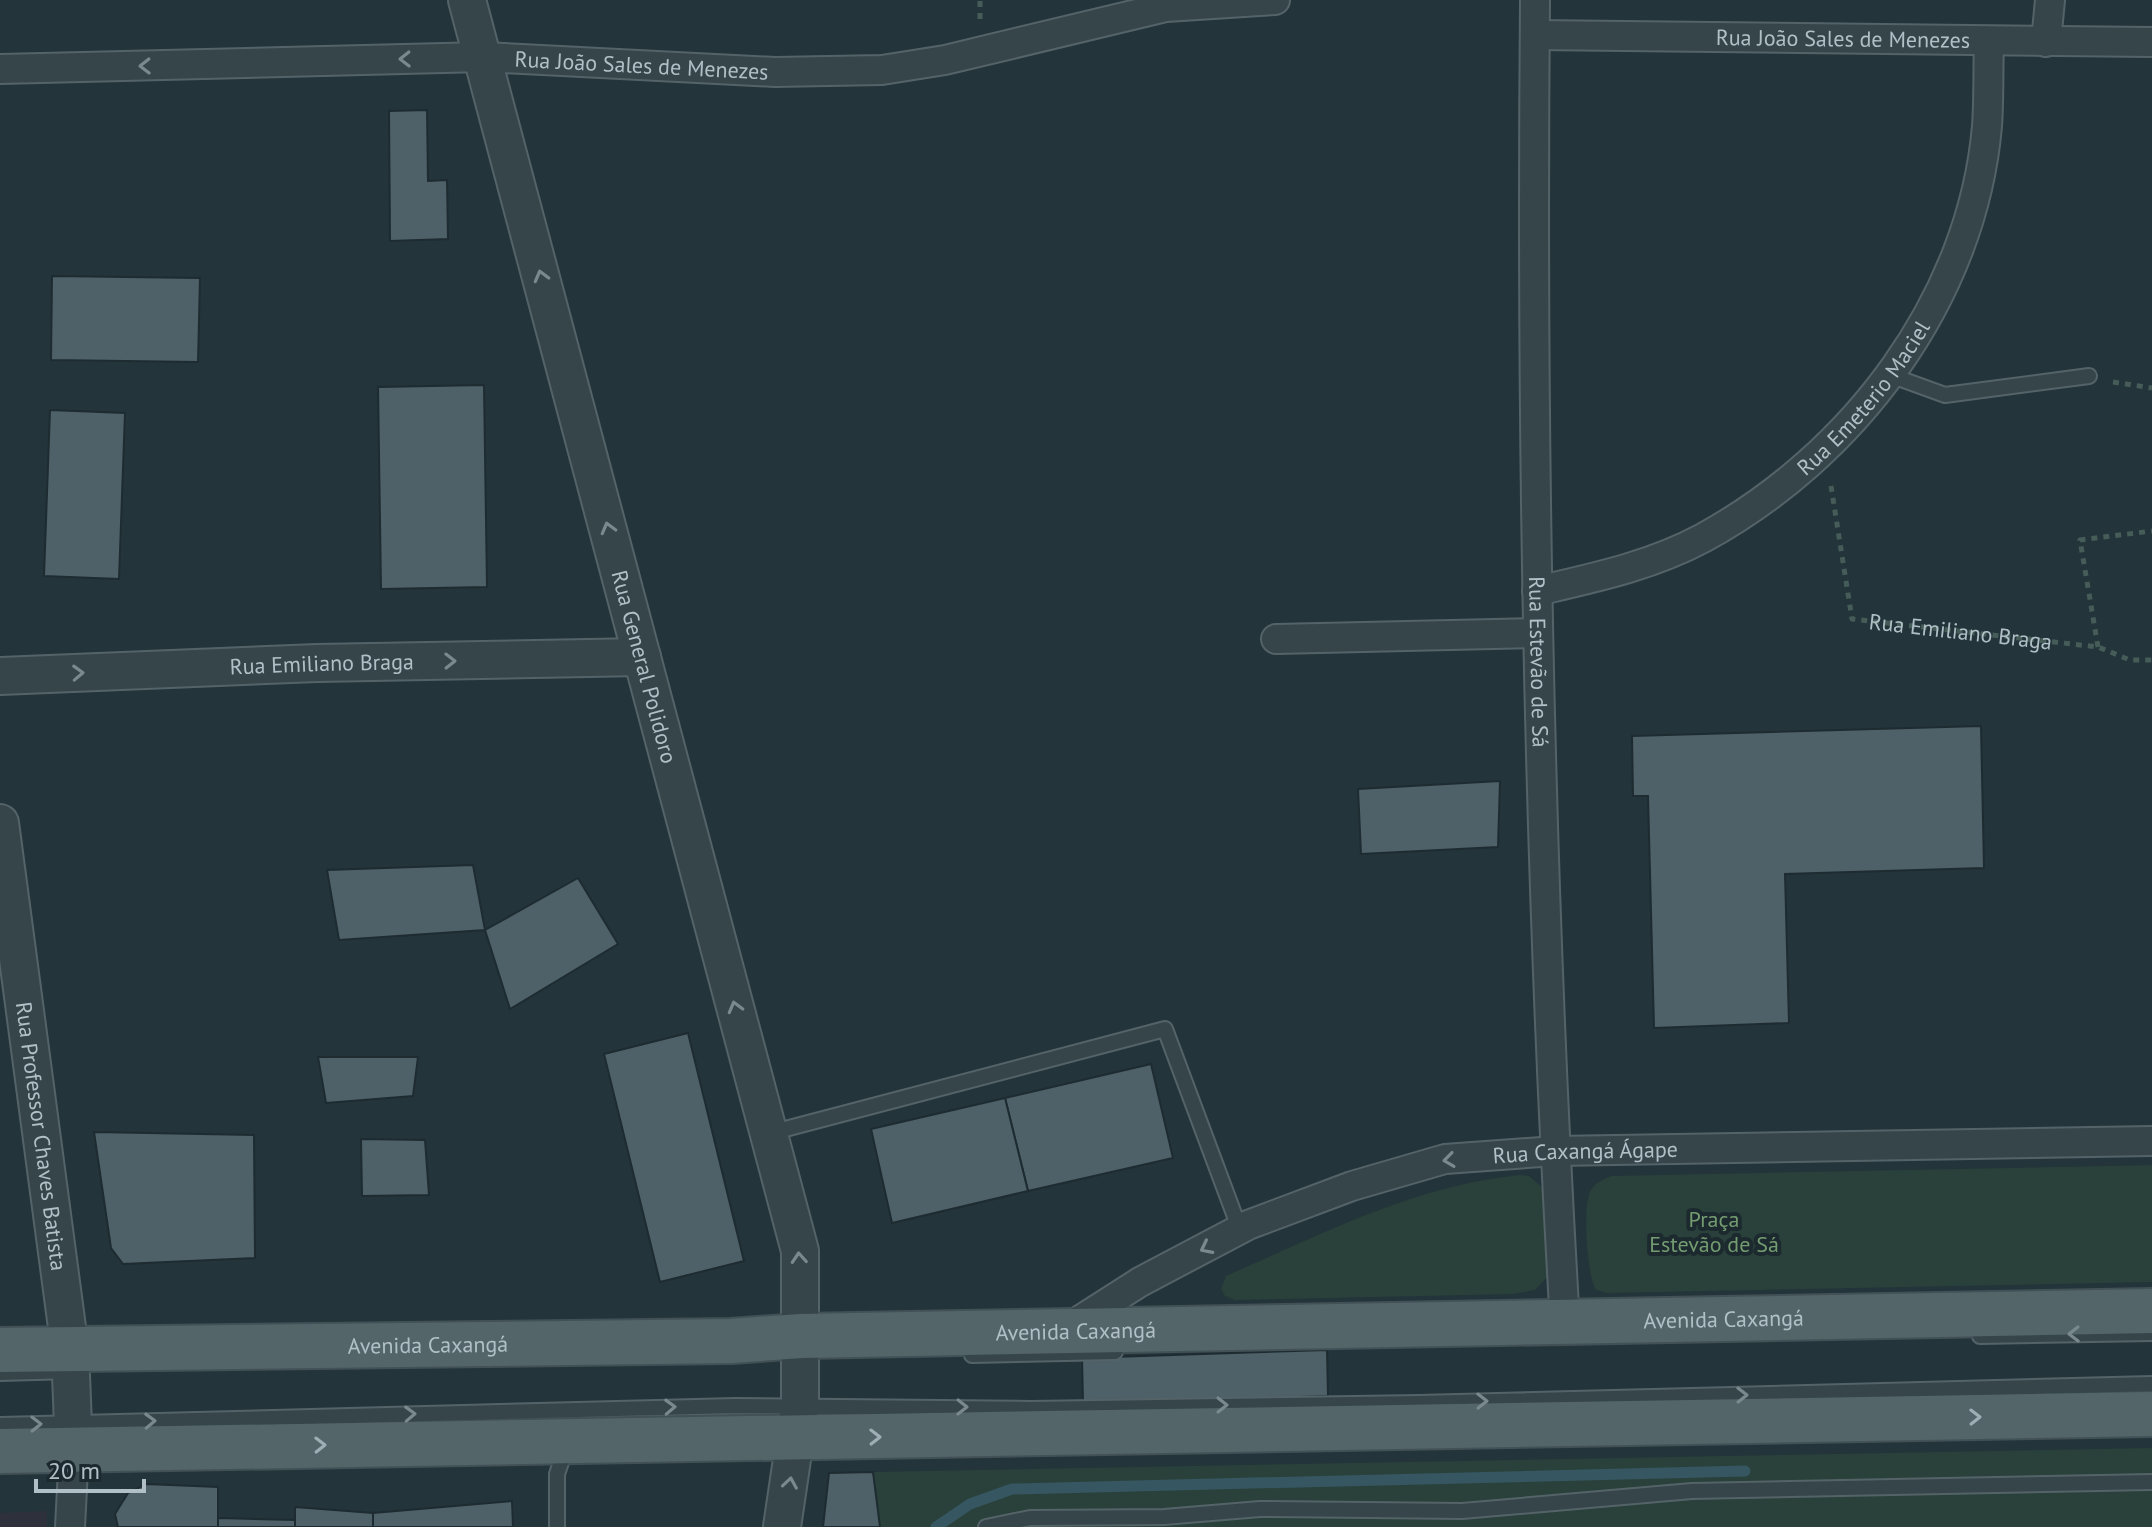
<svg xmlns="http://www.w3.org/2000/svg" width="2152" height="1527" font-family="'PT Sans',sans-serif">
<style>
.medical{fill:#2e313c}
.green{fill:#29413a}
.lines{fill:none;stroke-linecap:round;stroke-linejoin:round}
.stream{stroke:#365661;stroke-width:11}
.building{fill:#4e6168;stroke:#1e2c31;stroke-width:2}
.service-casing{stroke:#546368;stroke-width:18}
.minor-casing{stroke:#546368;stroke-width:32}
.tertiary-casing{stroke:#546368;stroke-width:40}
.primary-casing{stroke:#425156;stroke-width:48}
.path{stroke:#465c58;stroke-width:5;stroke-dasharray:6 6;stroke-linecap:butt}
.service{stroke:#36454a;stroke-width:14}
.minor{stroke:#36454a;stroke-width:28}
.tertiary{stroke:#36454a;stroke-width:36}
.primary{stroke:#54656a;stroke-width:44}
.oneway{stroke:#7a898e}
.oneway2{stroke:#9eaeb4}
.labels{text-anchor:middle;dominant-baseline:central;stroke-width:8;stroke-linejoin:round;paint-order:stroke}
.street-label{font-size:22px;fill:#b1c0c6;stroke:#1c2a2f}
.park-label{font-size:22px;fill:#749c70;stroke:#1c2a2f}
</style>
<rect width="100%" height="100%" fill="#23343a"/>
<polygon class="medical" points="47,1511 47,1527 0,1527 0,1513"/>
<g class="green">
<path d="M2152,1165V1282L1607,1293L1596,1290C1587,1277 1582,1204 1591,1190C1596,1182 1603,1179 1612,1176Z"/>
<path d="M1520,1175L1529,1176L1546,1191L1551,1273L1535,1290L1513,1294L1235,1300L1225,1296L1221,1289L1226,1276C1322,1234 1416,1185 1520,1175Z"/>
<polygon points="2152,1448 2152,1527 880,1527 873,1472"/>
</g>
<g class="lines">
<polyline class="stream" points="936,1527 970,1504 1012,1489 1745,1471"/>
</g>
<g class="building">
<polygon points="427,110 428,181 447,180 448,239 390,241 389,111"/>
<polygon points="52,276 200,278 198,362 51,360"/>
<polygon points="484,385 487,587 381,589 378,387"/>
<polygon points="50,410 125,413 119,579 44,576"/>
<polygon points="1981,726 1984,868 1785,874 1789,1023 1654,1028 1648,796 1633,796 1632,736"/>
<polygon points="1500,781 1498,847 1361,854 1358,789"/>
<polygon points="473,865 485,930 339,940 327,870"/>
<polygon points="578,878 618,944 510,1009 485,930"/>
<polygon points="688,1033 744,1261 660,1282 604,1054"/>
<polygon points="318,1057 418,1057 413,1096 326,1103"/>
<polygon points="1151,1064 1173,1158 1028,1191 1005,1098"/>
<polygon points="1005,1098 1028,1191 892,1223 871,1129"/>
<polygon points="94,1132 254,1135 255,1258 123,1264 111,1248"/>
<polygon points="361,1139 425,1140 429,1195 362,1196"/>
<polygon points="1327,1350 1328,1396 1083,1404 1082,1358"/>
<polygon points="873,1472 880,1527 823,1527 829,1473"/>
<polygon points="146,1484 218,1487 218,1527 118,1527 115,1514 128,1493"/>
<polygon points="512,1501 513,1527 373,1527 373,1513"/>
<polygon points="295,1507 373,1513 373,1527 295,1527"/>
<polygon points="218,1518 295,1520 295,1527 218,1527"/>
</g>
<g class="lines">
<g class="service-casing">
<g id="service">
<polyline points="1890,375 1945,395 2089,376"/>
<polyline points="770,1133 1165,1029 1240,1230"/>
<polyline points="1980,1336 2152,1333"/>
<polyline points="972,1355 1115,1352"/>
<polyline points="0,1373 72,1371"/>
<polyline points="0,1425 735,1406 1031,1409 1419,1403 2152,1384"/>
<polyline points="557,1527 557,1474 567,1445"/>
<polyline points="986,1527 1030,1518 1164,1517 1260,1509 1462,1511 1692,1491 2152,1482"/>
</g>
</g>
<g class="minor-casing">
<g id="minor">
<path id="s2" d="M1535,0C1531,441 1539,884 1565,1324"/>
<path id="s3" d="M1535,35L2152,42"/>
<polyline points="2046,42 2050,0"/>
<path id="s4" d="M0,69L483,57L775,72L882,70L945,60L1166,7L1275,0"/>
<path id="s5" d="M1537,591C1593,578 1651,566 1703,538C1853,456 1972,300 1987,126C1989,98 1988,69 1989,41"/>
<polyline points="1276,639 1538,633"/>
<path id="s6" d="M1068,1328L1140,1282L1248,1225L1352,1186L1445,1159L1555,1151L2152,1141"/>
<polyline points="70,1527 74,1450"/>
</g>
</g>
<g class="tertiary-casing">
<g id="tertiary">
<path id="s7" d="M467,0L800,1251V1405L782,1527"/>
<path id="s8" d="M0,676L317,663L642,657"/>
<path id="s9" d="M0,823L70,1350L74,1450"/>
</g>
</g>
<g class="primary-casing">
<g id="primary">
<path id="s10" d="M0,1350L731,1341L801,1336L2152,1311"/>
<polyline points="0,1451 2152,1414"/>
</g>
</g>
<g class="path">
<polyline points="980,19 980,0"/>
<polyline points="2113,382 2152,388"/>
<path id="s1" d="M1831,486L1852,619L2098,647L2130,660H2152"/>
<polyline points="2098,647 2080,540 2152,531"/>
</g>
<use href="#service" class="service"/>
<use href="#minor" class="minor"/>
<use href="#tertiary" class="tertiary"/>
<use href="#primary" class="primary"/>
</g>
<defs><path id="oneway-chevron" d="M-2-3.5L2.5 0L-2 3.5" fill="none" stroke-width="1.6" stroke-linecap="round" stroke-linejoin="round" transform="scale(2)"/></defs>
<g class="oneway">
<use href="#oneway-chevron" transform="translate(405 59) rotate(179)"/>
<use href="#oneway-chevron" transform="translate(145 66) rotate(179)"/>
<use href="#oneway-chevron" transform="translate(541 276) rotate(-105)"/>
<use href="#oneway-chevron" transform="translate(608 528) rotate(-105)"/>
<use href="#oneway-chevron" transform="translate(450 661) rotate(-1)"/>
<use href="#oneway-chevron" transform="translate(78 673) rotate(-2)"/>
<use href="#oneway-chevron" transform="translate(735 1007) rotate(-105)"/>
<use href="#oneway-chevron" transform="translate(1449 1160) rotate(172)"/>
<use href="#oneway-chevron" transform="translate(1206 1248) rotate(153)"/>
<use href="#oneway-chevron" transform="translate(799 1258) rotate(-94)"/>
<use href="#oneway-chevron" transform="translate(2074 1334) rotate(179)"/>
<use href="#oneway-chevron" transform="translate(1742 1395) rotate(-1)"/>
<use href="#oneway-chevron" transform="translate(1482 1401) rotate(-1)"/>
<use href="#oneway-chevron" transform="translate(1222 1405)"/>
<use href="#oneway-chevron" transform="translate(670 1407) rotate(-2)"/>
<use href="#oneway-chevron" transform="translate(962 1407) rotate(1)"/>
<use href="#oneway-chevron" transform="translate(410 1414) rotate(-2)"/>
<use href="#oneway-chevron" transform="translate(150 1421) rotate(-2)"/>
<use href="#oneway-chevron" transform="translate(36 1424) rotate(-1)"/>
<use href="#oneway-chevron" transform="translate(790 1483) rotate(-81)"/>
</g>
<g class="oneway2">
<use href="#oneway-chevron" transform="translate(1975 1417) rotate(-1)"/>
<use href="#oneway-chevron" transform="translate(875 1437) rotate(-1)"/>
<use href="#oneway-chevron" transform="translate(320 1445) rotate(-1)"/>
</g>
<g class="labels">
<g class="street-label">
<text stroke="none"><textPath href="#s3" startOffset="308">Rua João Sales de Menezes</textPath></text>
<text stroke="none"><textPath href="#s4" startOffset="642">Rua João Sales de Menezes</textPath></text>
<text stroke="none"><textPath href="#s5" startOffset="390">Rua Emeterio Maciel</textPath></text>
<text stroke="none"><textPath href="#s1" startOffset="244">Rua Emiliano Braga</textPath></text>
<text stroke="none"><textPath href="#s2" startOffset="662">Rua Estevão de Sá</textPath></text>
<text stroke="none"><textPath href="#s8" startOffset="322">Rua Emiliano Braga</textPath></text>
<text stroke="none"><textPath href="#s7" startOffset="690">Rua General Polidoro</textPath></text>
<text stroke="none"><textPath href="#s9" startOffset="316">Rua Professor Chaves Batista</textPath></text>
<text stroke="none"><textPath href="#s6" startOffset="556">Rua Caxangá Ágape</textPath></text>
<text stroke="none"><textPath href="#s10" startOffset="1724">Avenida Caxangá</textPath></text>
<text stroke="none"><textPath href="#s10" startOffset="1076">Avenida Caxangá</textPath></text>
<text stroke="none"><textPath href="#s10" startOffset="428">Avenida Caxangá</textPath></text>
</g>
<g class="park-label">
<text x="1714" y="1219">Praça<tspan x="1714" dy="25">Estevão de Sá</tspan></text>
</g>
</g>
<path d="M36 1479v12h108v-12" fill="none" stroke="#b1c0c6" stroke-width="4"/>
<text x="48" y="1479" font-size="24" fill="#b1c0c6" stroke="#1c2a2f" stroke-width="6" paint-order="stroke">20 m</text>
</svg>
